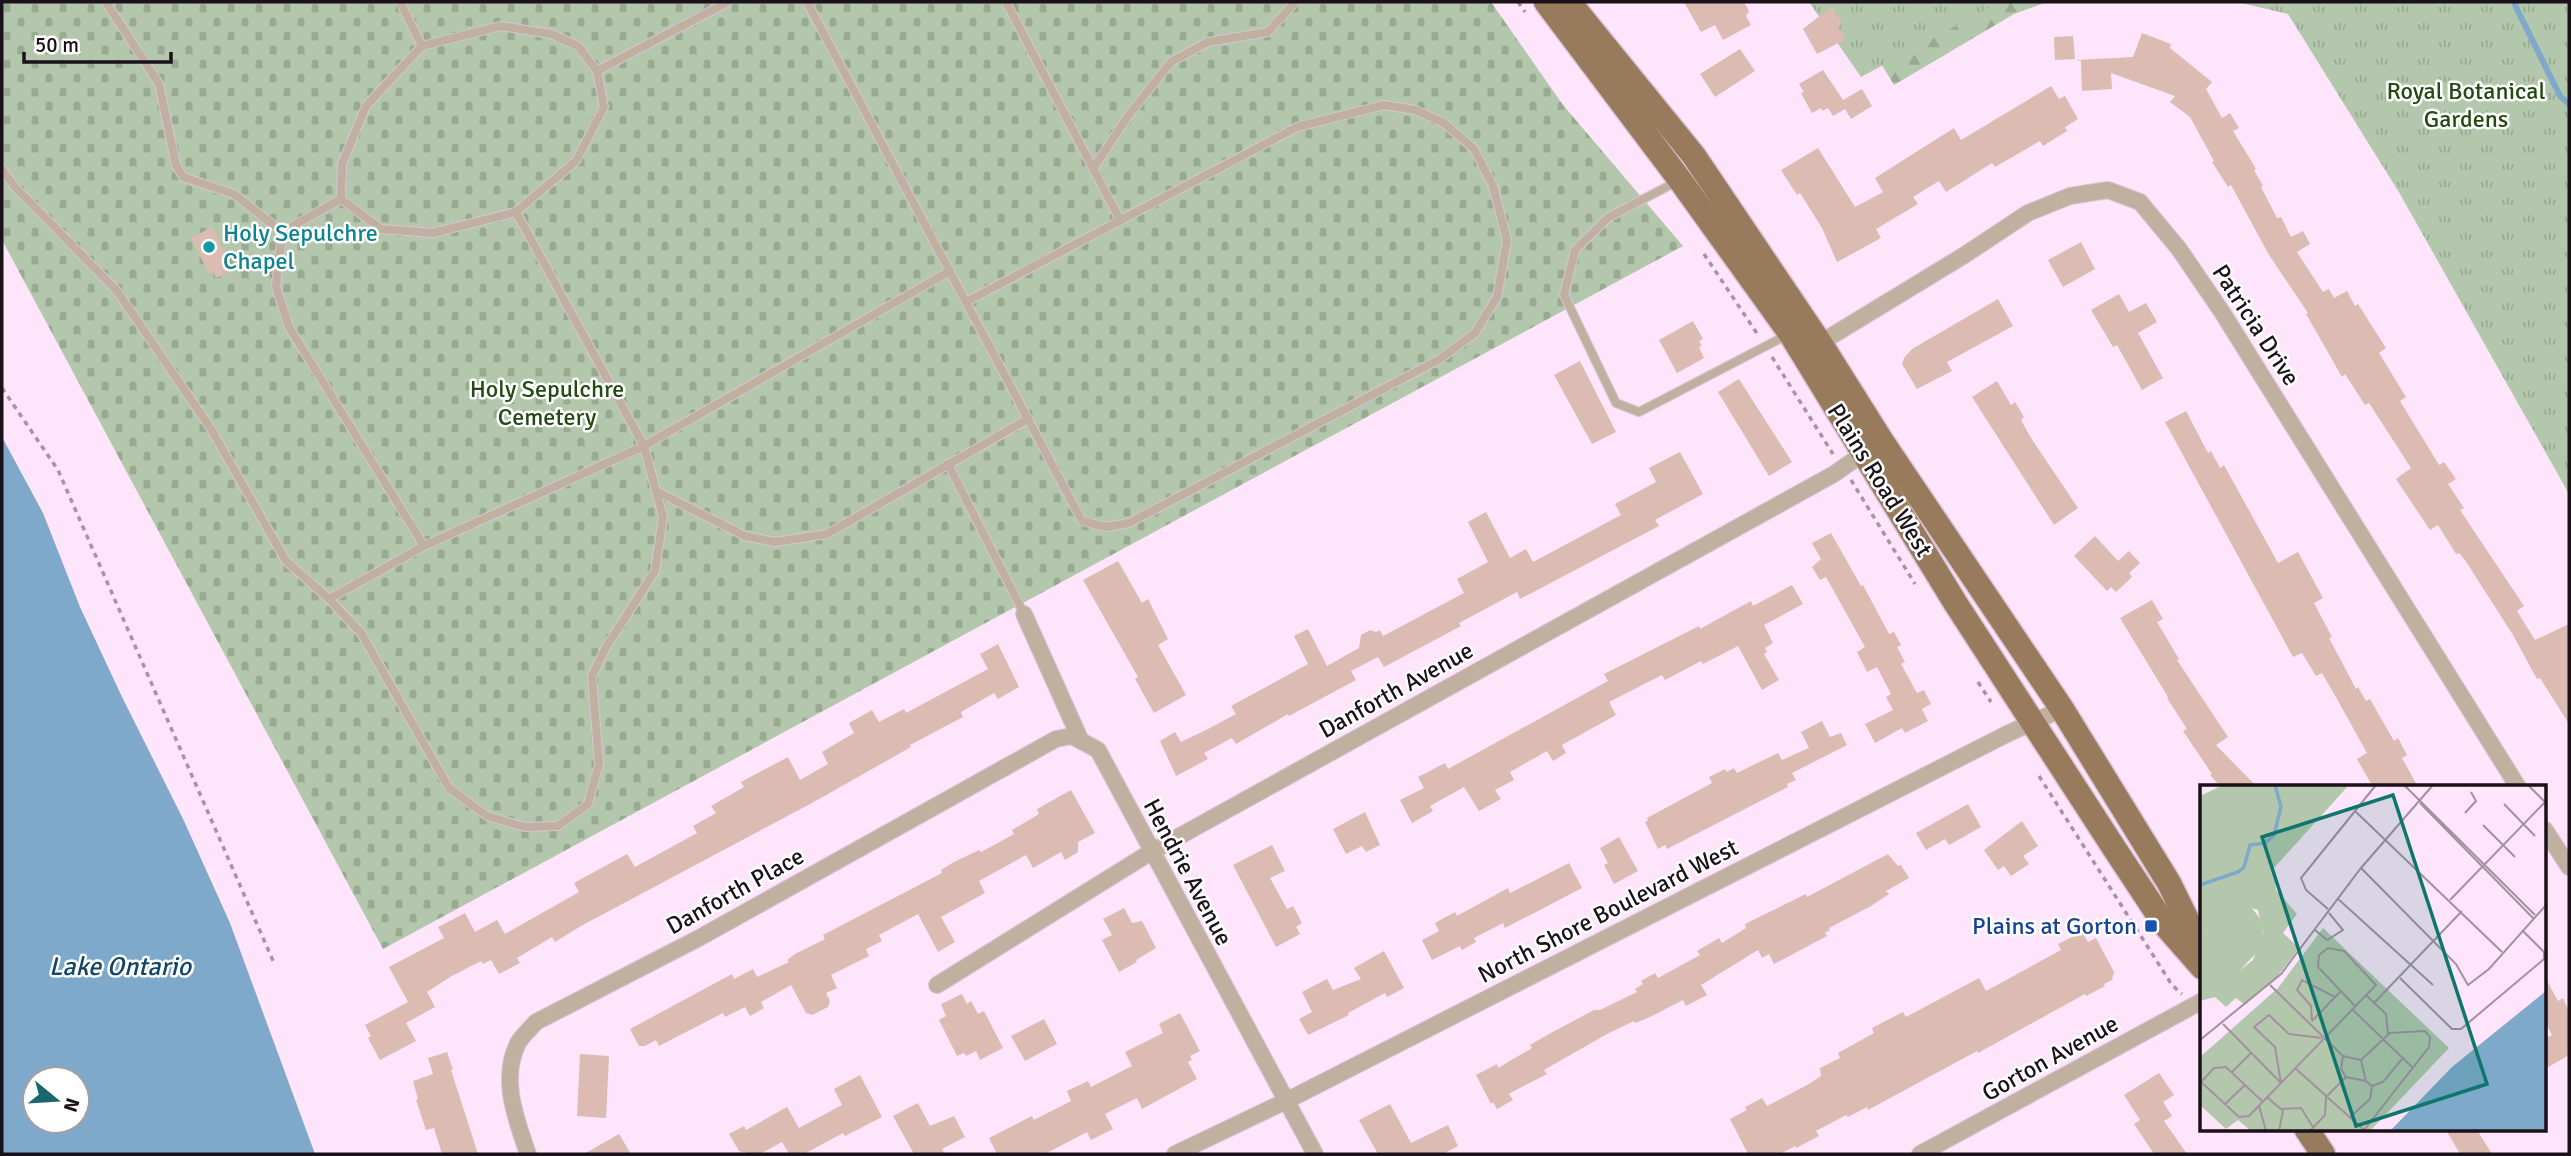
<svg xmlns="http://www.w3.org/2000/svg" width="2571" height="1156" font-family="Signika,sans-serif">
<style>
.forest{fill:url(#forest-firs)}
.cemetery{fill:url(#cemetery-stones)}
.park{fill:url(#park-tufts)}
.water{fill:#7fa9ca;fill-rule:evenodd}
.lines{fill:none;stroke-linecap:round;stroke-linejoin:round}
.stream{stroke:#7fa9ca;stroke-width:6}
.building{fill:#dcbbb2}
.service-casing{stroke:#dac3d7;stroke-width:10}
.minor-casing{stroke:#dac3d7;stroke-width:18}
.primary-casing{stroke:#dac3d7;stroke-width:27}
.path{stroke:#a794a5;stroke-width:3.5;stroke-dasharray:5 5;stroke-linecap:butt}
.service{stroke:#c0b09f;stroke-width:8}
.minor{stroke:#c0b09f;stroke-width:16}
.primary{stroke:#987b5c;stroke-width:24}
.culture-dot{fill:#0f9aa8;stroke:#fff;stroke-width:2.5}
.transit-dot{fill:#1a4fb4;stroke:#fff;stroke-width:2.5}
.labels{text-anchor:middle;dominant-baseline:central;stroke-width:5;stroke-linejoin:round;paint-order:stroke}
.park-label{font-size:24px;fill:#224a11;stroke:#fff}
.culture-label{font-size:24px;fill:#0d838f;stroke:#fff;text-anchor:start}
.street-label{font-size:24px;fill:#1a1119;stroke:#fff}
.transit-label{font-size:24px;fill:#164399;stroke:#fff;text-anchor:end}
.water-label{font-size:26px;font-style:italic;fill:#144567;stroke:#fff}
.inset-river{fill:none;stroke:#7fa9ca;stroke-width:3.5}
.inset-road{fill:none;stroke:#a390a1;stroke-width:2}
.view{fill:#0f766e;fill-opacity:0.15;stroke:#0f766e;stroke-width:3.5}
.inset-edge{fill:none;stroke:#1a1119;stroke-width:3.5}
</style>
<defs>
<pattern id="forest-firs" width="22" height="20" patternUnits="userSpaceOnUse" patternTransform="scale(1.75)"><rect width="22" height="20" fill="#b3c7ac"/><path d="M5 1l3.5 6h-7zM16 11l3.5 6h-7z" fill="#99aa93"/></pattern>
<pattern id="cemetery-stones" width="16" height="16" patternUnits="userSpaceOnUse" patternTransform="scale(1.75)"><rect width="16" height="16" fill="#b3c7ac"/><path d="M2 7V4a2 2 0 0 1 4 0v3zM10 15v-3a2 2 0 0 1 4 0v3z" fill="#99aa93"/></pattern>
<pattern id="park-tufts" width="24" height="20" patternUnits="userSpaceOnUse" patternTransform="scale(1.75)"><rect width="24" height="20" fill="#b3c7ac"/><path d="M3 7l-1-3M5 7V3M7 7l1-3M15 17l-1-3M17 17v-4M19 17l1-3" fill="none" stroke="#99aa93"/></pattern>
</defs>
<rect width="100%" height="100%" fill="#fee5fb"/>
<polygon class="forest" points="1844,2 2047,2 2014,14 1894,85"/>
<polygon class="cemetery" points="2,2 1491,2 1563,105 1683,246 383,949 2,240"/>
<g class="park">
<polygon points="1809,2 2000,2 1861,77"/>
<polygon points="2237,2 2569,2 2569,494 2400,194 2288,14"/>
</g>
<path class="water" d="M2,437L43,513L80,607L122,697L184,821L230,923L315,1154H2ZM35,1079H77V1121H35Z"/>
<g class="lines">
<polyline class="stream" points="2516,2 2515,5 2560,96 2569,104"/>
</g>
<g class="building">
<polygon points="1684,2 1744,2 1749,11 1746,16 1751,25 1723,40 1715,25 1701,32"/>
<polygon points="1832,6 1842,24 1838,26 1846,39 1817,54 1803,29"/>
<polygon points="2142,33 2171,44 2170,48 2212,82 2206,89 2222,118 2230,113 2239,128 2233,131 2256,169 2254,170 2263,186 2261,187 2277,218 2281,217 2291,237 2303,231 2310,244 2297,252 2323,292 2329,289 2334,298 2347,291 2355,306 2358,304 2386,348 2379,353 2406,397 2400,401 2439,465 2444,462 2456,479 2448,484 2464,508 2460,510 2524,606 2517,611 2535,640 2569,624 2569,724 2540,678 2537,679 2513,635 2465,560 2459,553 2456,554 2438,525 2430,530 2396,479 2411,468 2369,403 2365,405 2345,374 2342,377 2306,314 2308,313 2269,255 2231,185 2228,187 2212,162 2214,161 2190,117 2170,102 2175,96 2111,73 2112,89 2082,91 2081,61 2076,60 2133,57"/>
<polygon points="2073,36 2075,59 2055,60 2054,37"/>
<polygon points="1740,49 1755,71 1715,97 1700,74"/>
<polygon points="1823,70 1843,100 1862,89 1872,106 1851,119 1845,109 1833,116 1828,108 1822,111 1821,108 1812,113 1801,93 1804,92 1799,84"/>
<polygon points="2051,86 2059,99 2065,96 2078,119 2065,127 2067,131 2043,146 2040,141 1995,167 1992,163 1946,192 1939,181 1913,197 1918,204 1876,229 1881,238 1837,262 1822,228 1800,193 1797,195 1781,170 1818,148 1855,207 1883,192 1875,178 1954,128 1961,140"/>
<polygon points="212,227 230,263 226,264 230,272 216,278 213,272 209,274 191,238"/>
<polygon points="2081,242 2095,269 2063,287 2048,260"/>
<polygon points="2119,294 2129,312 2146,303 2157,322 2138,333 2163,378 2142,390 2117,345 2113,347 2091,310"/>
<polygon points="1998,299 2013,326 1947,362 1952,371 1917,389 1902,364 1904,358 1912,349"/>
<polygon points="1693,321 1703,339 1699,341 1702,346 1699,347 1704,358 1677,373 1659,340"/>
<polygon points="1580,361 1616,432 1592,444 1554,375"/>
<polygon points="1739,379 1792,462 1769,476 1718,392"/>
<polygon points="1997,381 2011,405 2015,402 2024,417 2021,420 2031,438 2078,508 2054,525 1972,397"/>
<polygon points="2186,411 2208,453 2211,451 2220,468 2224,465 2278,563 2298,552 2323,598 2314,603 2332,637 2329,638 2356,689 2358,687 2366,701 2370,699 2394,741 2398,738 2407,755 2402,758 2418,787 2373,787 2357,759 2367,753 2337,699 2322,673 2316,676 2302,653 2293,657 2165,422"/>
<polygon points="1680,452 1703,494 1655,520 1659,526 1520,599 1517,592 1459,623 1461,626 1384,667 1378,657 1351,671 1356,680 1289,716 1288,714 1236,744 1232,738 1204,753 1208,759 1176,776 1160,741 1175,732 1181,742 1208,729 1236,714 1231,706 1308,664 1294,636 1308,629 1327,666 1359,648 1361,635 1370,630 1376,632 1380,630 1383,636 1464,593 1457,579 1488,562 1468,522 1486,512 1510,558 1526,549 1533,562 1621,515 1615,504 1656,482 1649,468"/>
<polygon points="1831,533 1861,586 1863,585 1889,634 1894,632 1901,645 1897,647 1905,662 1901,664 1917,693 1924,690 1931,704 1922,709 1928,721 1905,733 1902,728 1875,743 1865,724 1893,710 1886,697 1891,694 1877,667 1867,672 1857,652 1865,647 1826,577 1820,580 1812,567 1821,559 1812,543"/>
<polygon points="2095,536 2118,561 2129,551 2140,563 2129,573 2132,577 2116,592 2111,587 2107,591 2074,556"/>
<polygon points="1118,561 1142,603 1148,599 1168,639 1158,645 1186,695 1154,713 1135,679 1138,677 1083,580"/>
<polygon points="1792,585 1803,604 1764,625 1773,643 1765,648 1767,652 1764,654 1779,680 1762,690 1738,646 1703,664 1701,661 1665,680 1662,675 1609,702 1616,715 1562,745 1566,753 1553,761 1547,751 1510,772 1514,780 1495,790 1501,799 1479,811 1464,787 1430,806 1433,811 1412,823 1400,800 1424,788 1418,777 1445,763 1448,769 1608,681 1604,674 1699,626 1700,629 1751,601 1753,606"/>
<polygon points="2152,600 2163,619 2157,622 2179,659 2177,660 2228,737 2216,745 2257,787 2221,787 2210,775 2212,774 2183,731 2187,729 2167,698 2168,697 2120,618"/>
<polygon points="998,644 1019,687 998,699 994,693 961,712 963,717 910,745 911,747 812,803 581,926 555,942 552,937 517,958 520,963 499,974 491,960 483,964 481,961 450,977 427,992 435,1007 406,1023 416,1041 380,1060 368,1038 371,1036 365,1025 408,1002 389,967 444,938 438,927 465,913 475,932 497,920 505,934 579,892 574,883 627,854 635,867 697,833 693,826 716,813 711,806 744,787 741,782 788,757 800,780 828,764 822,752 854,733 849,723 872,710 879,722 904,709 906,713 988,669 980,654"/>
<polygon points="1822,721 1830,737 1841,733 1847,745 1792,773 1796,780 1787,784 1788,787 1667,849 1665,845 1658,849 1645,822 1648,821 1647,818 1712,783 1709,777 1725,769 1727,772 1734,768 1737,773 1778,753 1782,760 1809,748 1801,732"/>
<polygon points="1071,790 1095,833 1078,842 1078,852 1065,860 1061,852 1033,868 1026,855 979,881 985,893 941,917 955,942 938,952 918,914 879,935 882,941 866,949 869,956 831,975 837,988 826,993 830,1001 828,1007 812,1015 806,1013 791,985 761,1002 764,1008 750,1016 745,1007 725,1017 723,1013 659,1046 656,1040 645,1046 639,1046 630,1029 732,974 734,979 753,969 757,977 789,962 787,960 795,954 825,939 823,935 942,873 941,870 954,862 979,850 981,852 1014,834 1012,830 1039,814 1037,809"/>
<polygon points="1968,804 1981,827 1949,845 1945,839 1926,850 1916,833"/>
<polygon points="1365,812 1380,845 1366,852 1362,846 1346,854 1333,829"/>
<polygon points="2022,821 2038,846 2023,856 2029,864 2011,876 2004,866 1998,870 1984,850"/>
<polygon points="1619,837 1638,871 1614,884 1604,865 1608,863 1600,848"/>
<polygon points="1272,845 1285,871 1270,878 1287,909 1293,906 1302,923 1296,927 1300,934 1276,947 1233,865"/>
<polygon points="1888,854 1898,866 1901,865 1909,878 1886,891 1889,894 1871,906 1829,928 1830,930 1825,933 1827,936 1774,964 1769,954 1762,958 1758,950 1701,985 1707,995 1686,1006 1683,1000 1650,1017 1635,1023 1634,1021 1607,1034 1544,1070 1547,1074 1512,1092 1509,1094 1513,1100 1497,1109 1493,1102 1491,1104 1476,1075 1497,1064 1498,1068 1532,1048 1530,1045 1549,1034 1594,1010 1600,1010 1637,992 1635,989 1643,984 1641,981 1655,973 1658,978 1700,955 1697,951 1719,938 1722,943 1746,928 1745,924 1806,894 1807,897"/>
<polygon points="1569,863 1582,888 1505,928 1503,923 1474,938 1476,942 1462,950 1460,946 1432,960 1422,940 1439,931 1435,923 1455,912 1457,916 1508,888 1510,893"/>
<polygon points="1124,908 1132,923 1142,921 1156,948 1136,960 1137,962 1119,972 1102,940 1112,935 1103,919"/>
<polygon points="2082,932 2088,942 2096,938 2114,972 2112,980 2104,984 2105,986 2086,996 2085,994 1978,1053 1977,1051 1868,1110 1867,1107 1848,1117 1846,1115 1816,1131 1819,1136 1796,1148 1795,1146 1780,1154 1748,1154 1730,1119 1747,1110 1745,1107 1762,1098 1767,1106 1809,1084 1821,1076 1820,1068 1840,1058 1838,1053 1874,1033 1872,1028 1903,1012 1906,1017 1979,978 1986,991 2061,950 2058,944"/>
<polygon points="1384,951 1404,988 1387,997 1385,993 1348,1013 1349,1015 1308,1035 1299,1019 1312,1012 1302,992 1327,979 1333,990 1361,979 1354,968"/>
<polygon points="2545,977 2558,1001 2563,998 2569,1012 2569,1055 2545,1069 2545,1039 2552,1035 2545,1021"/>
<polygon points="962,994 967,1004 971,1001 978,1014 984,1011 1003,1048 980,1060 976,1051 966,1056 964,1053 957,1056 939,1020 946,1016 941,1004"/>
<polygon points="1180,1013 1200,1051 1190,1056 1192,1060 1188,1062 1197,1079 1142,1109 1137,1098 1105,1114 1113,1129 1091,1140 1087,1132 1045,1154 997,1154 989,1138 1032,1116 1034,1120 1071,1101 1067,1091 1088,1081 1091,1087 1132,1066 1125,1052 1163,1033 1159,1024"/>
<polygon points="1044,1019 1057,1044 1025,1061 1011,1036"/>
<polygon points="447,1052 453,1070 451,1070 478,1154 442,1154 434,1128 426,1130 416,1100 418,1099 413,1081 433,1074 428,1058"/>
<polygon points="580,1054 609,1056 606,1118 577,1116"/>
<polygon points="2159,1073 2174,1095 2163,1102 2172,1116 2164,1121 2187,1154 2154,1154 2134,1124 2140,1120 2124,1095"/>
<polygon points="860,1075 882,1117 845,1136 843,1133 804,1154 789,1154 782,1142 760,1154 750,1154 739,1151 729,1134 744,1126 746,1130 787,1107 799,1128 842,1105 834,1089"/>
<polygon points="918,1103 930,1126 954,1116 965,1137 942,1149 945,1154 914,1154 893,1116"/>
<polygon points="1390,1104 1411,1143 1448,1125 1458,1146 1443,1154 1378,1154 1359,1120"/>
<polygon points="2446,1130 2477,1130 2492,1154 2460,1154"/>
<polygon points="619,1134 631,1154 584,1154"/>
</g>
<g class="lines">
<g class="service-casing">
<g id="service">
<polyline points="106,2 159,84 176,165 183,177 234,194 282,232 341,199"/>
<polyline points="400,2 422,46"/>
<polyline points="807,2 1082,521 1106,527 1129,523 1440,359 1475,333 1497,297 1507,240 1493,186 1474,149 1444,123 1415,110 1384,105 1297,127 966,302"/>
<polyline points="1006,2 1120,220"/>
<polygon points="501,26 551,34 578,46 597,71 604,107 576,161 516,212 433,233 381,229 341,199 342,164 366,106 422,46"/>
<polyline points="597,71 728,2"/>
<polyline points="2,169 14,186 117,291 211,429 286,561 329,599 361,633 449,788 487,816 525,827 558,826 588,804 599,764 592,676 605,649 655,571 663,517 644,446 516,212"/>
<polyline points="1093,169 1128,116 1171,62 1208,42 1268,32 1295,2"/>
<polyline points="1678,181 1609,217 1575,250 1564,295 1616,403 1639,412 1787,335"/>
<polyline points="282,232 276,287 289,327 424,546"/>
<polyline points="948,464 1024,614"/>
<polyline points="656,491 745,536 775,542 827,534 1028,419"/>
<polyline points="329,599 424,546 644,446 950,271"/>
</g>
</g>
<g class="minor-casing">
<g id="minor">
<polyline points="1820,343 1963,256 2028,213 2070,196 2108,190 2140,202 2179,249 2222,312 2518,787"/>
<polyline points="1024,614 1081,741"/>
<polyline points="2545,830 2569,867"/>
<polyline points="937,985 1151,852 1834,474 1871,448"/>
<path d="M528,1154C516,1119 500,1079 518,1043C522,1036 530,1029 536,1022L699,938L1056,739L1072,736L1098,750L1315,1154"/>
<polyline points="1175,1154 1286,1101 2007,734 2062,709"/>
<polyline points="1920,1154 2202,1001"/>
</g>
</g>
<g class="primary-casing">
<g id="primary">
<polyline points="1546,2 1680,180 1790,333 1956,604 2116,851 2165,925 2202,967"/>
<polyline points="1569,2 1694,156 1820,343 1881,440 2062,709 2169,883 2202,950"/>
<polyline points="2307,1130 2323,1154"/>
</g>
</g>
<g class="path">
<polyline points="1518,2 1525,12"/>
<polyline points="2569,2 2569,3"/>
<polyline points="1704,254 1758,335"/>
<polyline points="1772,357 1833,454"/>
<polyline points="2,388 58,470 274,963"/>
<polyline points="1851,480 1915,584"/>
<polyline points="1978,682 1991,702"/>
<polyline points="2039,776 2172,985 2182,994"/>
</g>
<use href="#service" class="service"/>
<use href="#minor" class="minor"/>
<use href="#primary" class="primary"/>
</g>
<circle class="culture-dot" cx="209" cy="247" r="7"/>
<rect class="transit-dot" x="2144" y="919" width="14" height="14" rx="3.5"/>
<g class="labels">
<g class="park-label">
<text x="2466" y="91">Royal Botanical<tspan x="2466" dy="28">Gardens</tspan></text>
<text x="547" y="389">Holy Sepulchre<tspan x="547" dy="28">Cemetery</tspan></text>
</g>
<g class="culture-label">
<text x="223" y="233">Holy Sepulchre<tspan x="223" dy="28">Chapel</tspan></text>
</g>
<g class="street-label">
<text transform="translate(2256 325) rotate(57)">Patricia Drive</text>
<text transform="translate(1880 480) rotate(58)">Plains Road West</text>
<text transform="translate(1396 690) rotate(-29)">Danforth Avenue</text>
<text transform="translate(1188 872) rotate(62)">Hendrie Avenue</text>
<text transform="translate(735 891) rotate(-29)">Danforth Place</text>
<text transform="translate(1608 911) rotate(-27)">North Shore Boulevard West</text>
<text transform="translate(2050 1058) rotate(-29)">Gorton Avenue</text>
</g>
<g class="transit-label">
<text x="2137" y="926">Plains at Gorton</text>
</g>
<g class="water-label">
<text x="120" y="967">Lake Ontario</text>
</g>
</g>
<g transform="translate(2200 785)">
<rect width="346" height="346" fill="#fee5fb"/>
<path d="M0,54L61,135L64,160L40,185L23,187L0,169V147L8,151Z" fill="#b3c7ac"/>
<path d="M123,143L249,263L170,346H51L38,335L26,344L0,320V272L78,203Z" fill="#b3c7ac"/>
<path d="M23,0H149L74,83L76,105L97,129L83,148L99,163L76,193L45,220L36,213L26,222L15,212L0,216V169L24,184L40,185L53,175L63,147L58,125L49,122L24,147L8,151L0,147V11Z" fill="#b3c7ac"/>
<path d="M346,206V346H190L252,282Z" fill="#7fa9ca"/>
<path class="inset-river" d="M0,100L38,87L44,82L50,60L65,58L74,50L81,22L75,0"/>
<path class="inset-road" d="M204,0L335,130M328,0L345,17M220,18L333,133M304,19L335,51M155,26L302,167M265,28L276,16L271,7M283,40L315,72M161,83L256,179L268,200L289,184L347,119M137,113L233,200M250,115L347,15M128,124L106,105L101,93L176,0M115,145L127,155L143,145L129,128M200,193L252,244H261L344,174V167L322,145M70,200L143,271L161,275L166,296L146,292L141,284L143,271M166,210L186,229L188,249M174,218L262,126M152,224L212,282M112,236L111,221L97,205L102,195L135,212M112,236L140,207M23,239L81,298M0,255L81,189L161,83L233,0M95,283L164,345L229,262L230,252L225,246L190,248L161,275M32,287L51,268M0,296L39,332L49,331L176,200L144,166L128,163L119,170L118,182L155,221M2,296L14,283L26,282L63,317M81,298L75,262L54,242L69,230L89,249L122,253M172,301L183,297L202,274M67,312L83,326L79,346M25,319L45,300M59,321L66,346M80,324L101,323L113,342M149,333L170,314L172,301L166,296M110,346L125,330L126,312L146,292"/>
<path class="view" d="M193,10L287,299L156,341L62,52Z"/>
<rect width="346" height="346" class="inset-edge"/>
</g>
<rect width="2571" height="1156" fill="none" stroke="#1a1119" stroke-width="7"/>
<g transform="translate(56 1100) rotate(108)"><circle r="33" fill="#ffffff" stroke="#a3a0a3" stroke-width="2"/>
<path d="M0-5L12 26L0 18L-12 26Z" fill="#1a676d"/>
<text y="-10" font-size="19" font-weight="bold" text-anchor="middle" fill="#1a1119">N</text>
</g>
<path d="M24 52v10h147v-10" fill="none" stroke="#1a1119" stroke-width="3.5"/>
<text x="35" y="52" font-size="21" fill="#1a1119" stroke="#ffffff" stroke-width="5" paint-order="stroke">50 m</text>
</svg>
